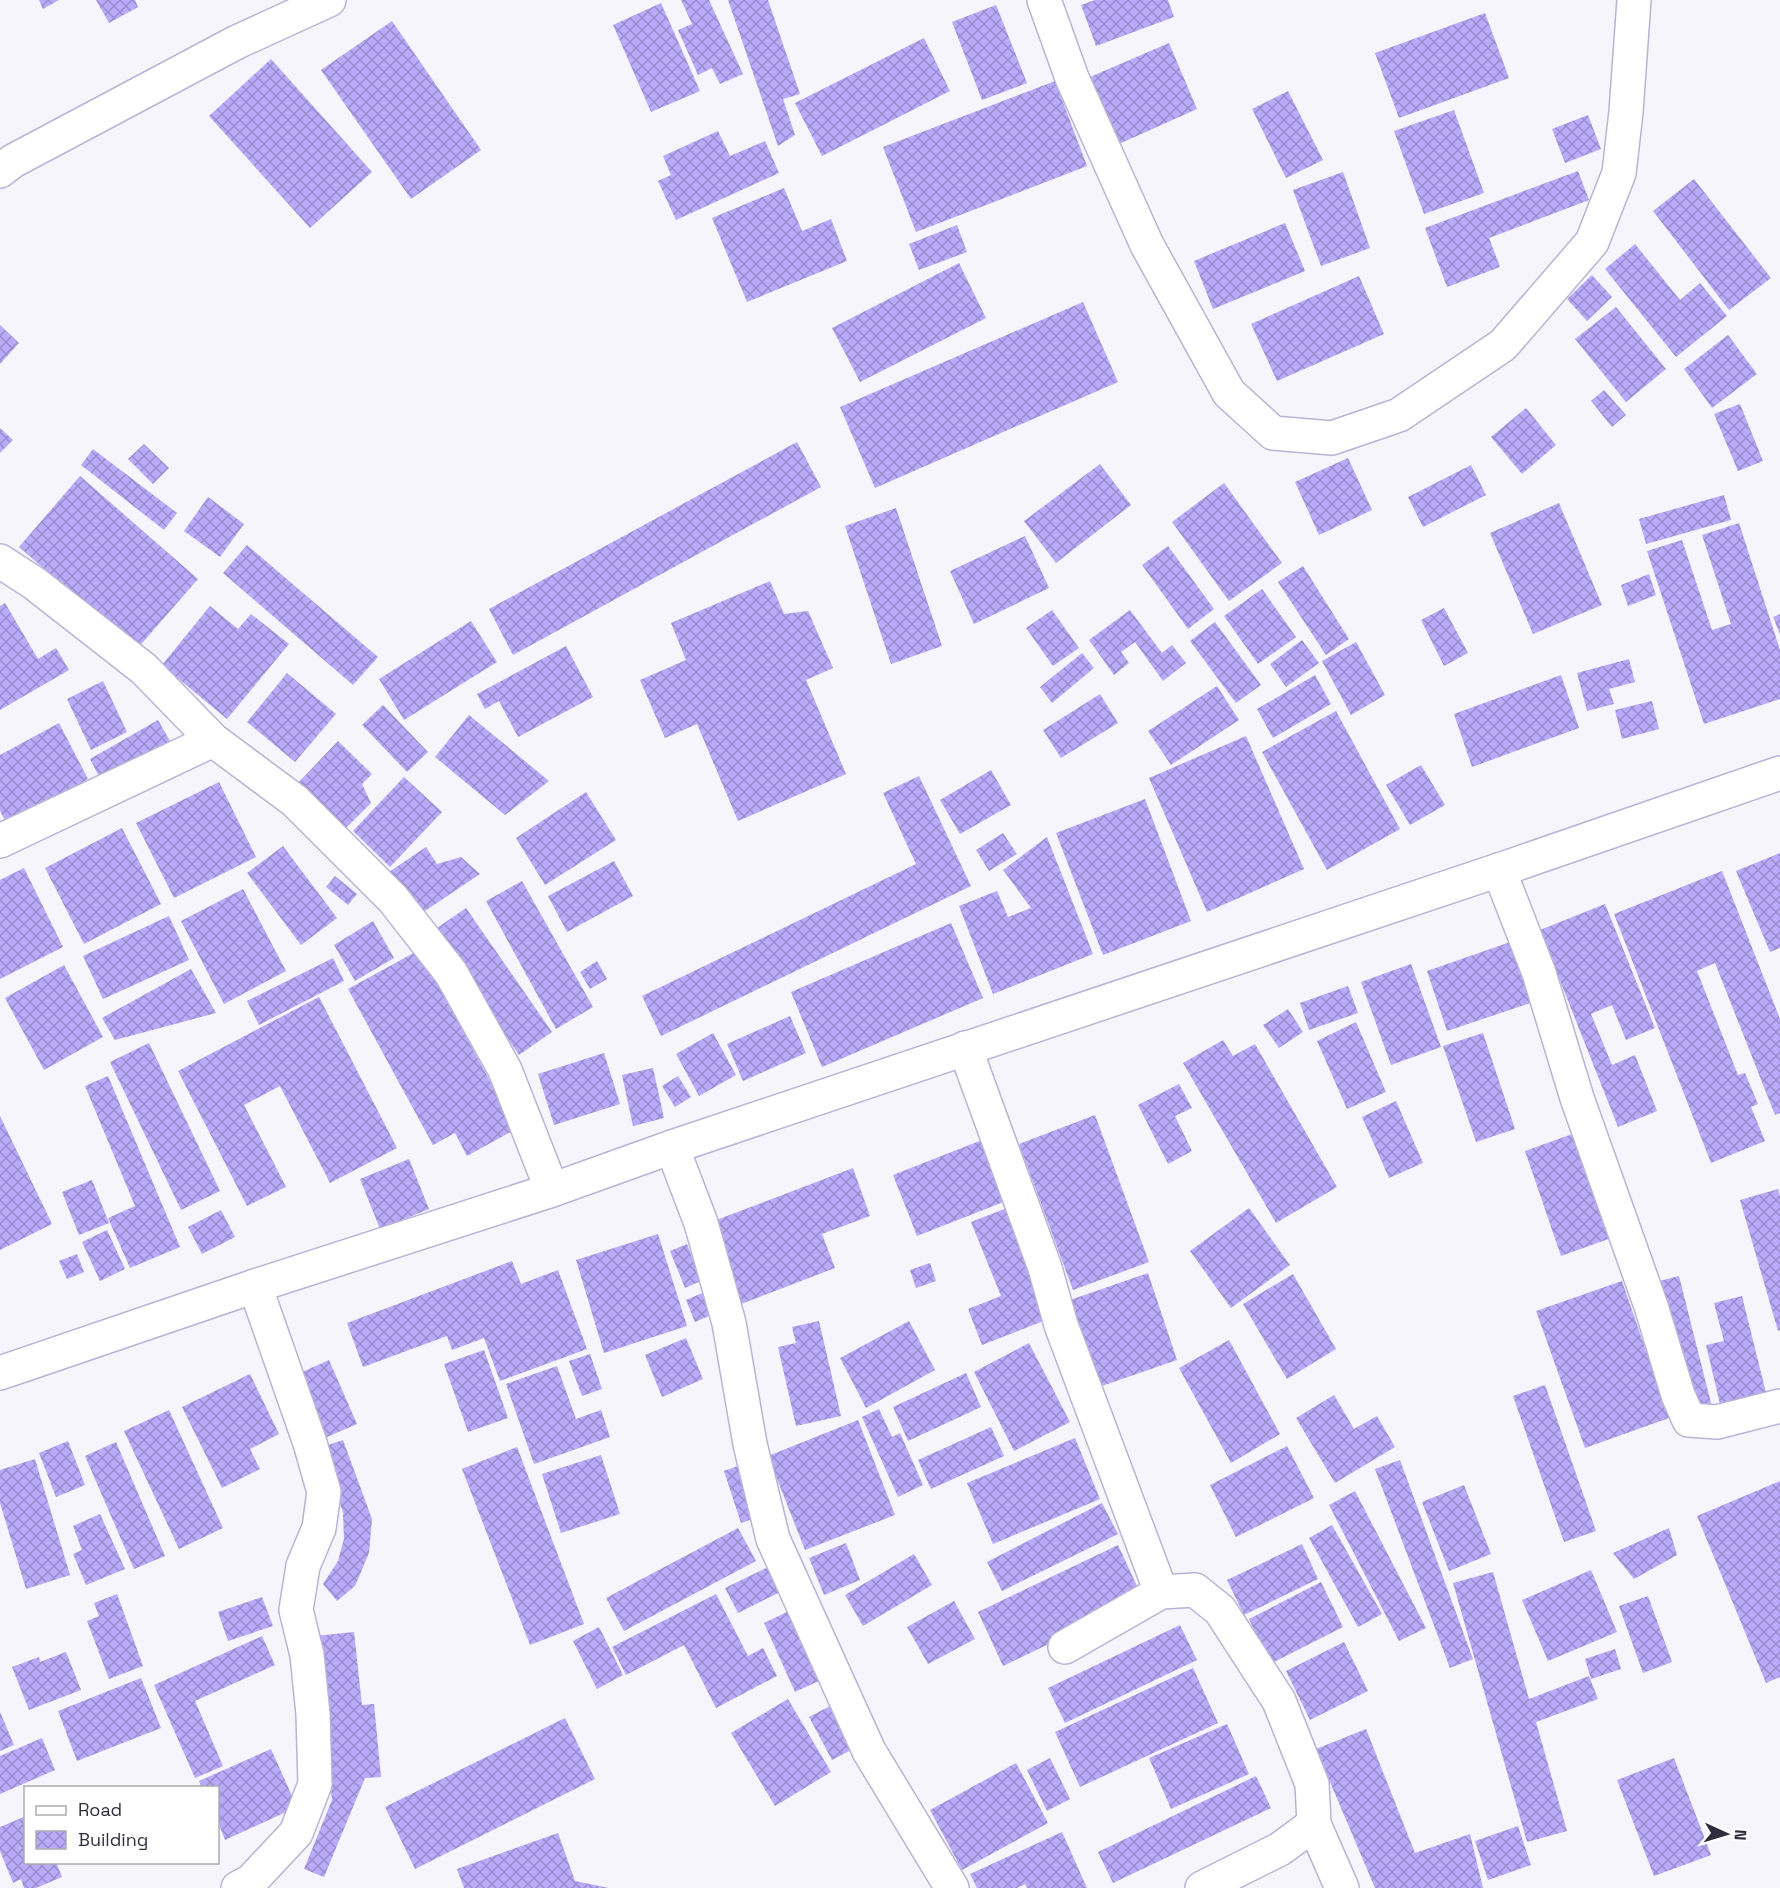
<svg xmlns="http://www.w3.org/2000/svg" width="1780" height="1888" font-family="'Space Grotesk',sans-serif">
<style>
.building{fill:url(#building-cross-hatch)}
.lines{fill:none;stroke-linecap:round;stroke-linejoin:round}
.minor-casing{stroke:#b9b3d6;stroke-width:36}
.major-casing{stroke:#b9b3d6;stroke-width:36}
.minor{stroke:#fff;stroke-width:33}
.major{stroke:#fff;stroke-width:33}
</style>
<defs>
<pattern id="building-cross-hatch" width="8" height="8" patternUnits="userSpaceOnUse" patternTransform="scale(1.5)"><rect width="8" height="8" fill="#baabfa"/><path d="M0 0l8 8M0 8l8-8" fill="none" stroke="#988ccc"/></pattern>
</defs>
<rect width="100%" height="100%" fill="#f6f5fc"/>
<g class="building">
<polygon points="39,0 59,0 43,9"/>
<polygon points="96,0 135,0 138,7 109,23"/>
<polygon points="681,0 709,0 743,74 720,84 712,68 698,75 678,30 692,24"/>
<polygon points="728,0 768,0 800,94 783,99 795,135 778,146"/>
<polygon points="1095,0 1168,0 1174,17 1096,46 1081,5"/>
<polygon points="661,3 700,91 651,112 613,25"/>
<polygon points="996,5 1027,83 982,100 952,22"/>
<polygon points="1485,13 1509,78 1399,118 1375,53"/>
<polygon points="392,21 481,150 411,199 321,70"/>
<polygon points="924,38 950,91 822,156 795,103"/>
<polygon points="1169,43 1197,109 1119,144 1090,77"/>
<polygon points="271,59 372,172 310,228 209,116"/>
<polygon points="1055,81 1087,166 916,232 883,147"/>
<polygon points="1288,91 1323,160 1286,178 1252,109"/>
<polygon points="1454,110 1484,193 1424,214 1394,131"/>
<polygon points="1588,115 1601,149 1565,163 1552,129"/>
<polygon points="718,131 730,156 765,141 779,173 676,220 658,181 671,175 663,156"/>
<polygon points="1578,171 1589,200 1489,238 1500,267 1447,287 1425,228"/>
<polygon points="1343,172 1370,248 1321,266 1293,190"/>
<polygon points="1694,179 1771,278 1729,310 1653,211"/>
<polygon points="784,188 802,231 831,219 847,261 747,302 712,218"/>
<polygon points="1285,223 1305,271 1213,309 1194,261"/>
<polygon points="957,225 967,252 919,270 909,244"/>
<polygon points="1635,244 1680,300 1700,283 1727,316 1676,357 1605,269"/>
<polygon points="959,263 986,318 860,382 832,328"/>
<polygon points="1592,275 1612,297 1587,321 1567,299"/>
<polygon points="1359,276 1384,334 1277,381 1251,324"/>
<polygon points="1083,302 1118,382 875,488 840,407"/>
<polygon points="1616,307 1666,369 1626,402 1575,339"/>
<polygon points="0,325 19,343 0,364"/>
<polygon points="1728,335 1757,374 1712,408 1684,369"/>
<polygon points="1604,390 1626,415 1612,427 1591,401"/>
<polygon points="1740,404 1763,461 1738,471 1714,414"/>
<polygon points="1526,408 1556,445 1522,474 1491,437"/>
<polygon points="0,428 13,440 0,453"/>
<polygon points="797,442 821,487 513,655 489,609"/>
<polygon points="144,444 169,468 153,484 128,459"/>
<polygon points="93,449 177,513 164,530 81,465"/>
<polygon points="1348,458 1372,510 1319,535 1295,482"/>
<polygon points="1100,464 1131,505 1056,563 1024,521"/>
<polygon points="1471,465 1486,495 1423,527 1408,497"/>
<polygon points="80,476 198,579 137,649 19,547"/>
<polygon points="1224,483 1282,563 1229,601 1172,522"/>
<polygon points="1724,495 1731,520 1646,544 1639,519"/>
<polygon points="208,497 244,524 220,557 184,531"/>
<polygon points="1559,503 1602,605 1533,634 1490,533"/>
<polygon points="896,508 942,646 891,664 845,526"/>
<polygon points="1739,523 1780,650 1780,699 1704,724 1647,551 1682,540 1712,630 1731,624 1702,535"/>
<polygon points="1025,536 1049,588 974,624 950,571"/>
<polygon points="247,545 378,657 353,685 223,573"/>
<polygon points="1168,546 1214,609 1188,629 1142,565"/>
<polygon points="1303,566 1349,639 1326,655 1278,582"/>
<polygon points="1649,574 1656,595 1628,606 1621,585"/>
<polygon points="770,581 784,614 808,611 833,668 806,680 846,774 738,821 697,724 665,738 640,680 686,660 671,623"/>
<polygon points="1262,589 1296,637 1258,664 1224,616"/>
<polygon points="5,603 38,659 56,648 69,670 0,710 0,606"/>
<polygon points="210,606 238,629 251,614 289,644 227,719 162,665"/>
<polygon points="1444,608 1468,653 1444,666 1421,620"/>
<polygon points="1052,610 1079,648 1053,666 1026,628"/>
<polygon points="1130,610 1162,653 1172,645 1186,663 1163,681 1135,642 1121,652 1129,663 1114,675 1089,640"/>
<polygon points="1780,614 1780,634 1773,617"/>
<polygon points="471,621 497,662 404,720 379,679"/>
<polygon points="1215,622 1261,685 1236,703 1190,641"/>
<polygon points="1302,640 1319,663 1286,687 1270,664"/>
<polygon points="1356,642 1385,695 1351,715 1322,661"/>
<polygon points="566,646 593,697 518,737 499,701 485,709 477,694"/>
<polygon points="1082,653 1094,668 1052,703 1040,687"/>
<polygon points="1629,659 1635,682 1609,689 1614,704 1587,711 1577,673"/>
<polygon points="287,673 336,714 295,762 247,722"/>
<polygon points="1315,675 1331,704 1273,738 1257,709"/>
<polygon points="1561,675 1579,728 1472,767 1454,714"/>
<polygon points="103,681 127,732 91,750 67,699"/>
<polygon points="1217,686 1239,720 1171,765 1148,731"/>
<polygon points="1100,694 1118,723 1061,758 1043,730"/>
<polygon points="1652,701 1659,729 1622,739 1615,710"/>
<polygon points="383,705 428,752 407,772 362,725"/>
<polygon points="1336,711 1400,829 1327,870 1262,752"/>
<polygon points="469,715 549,781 505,815 435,757"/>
<polygon points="158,720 170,741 101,780 90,759"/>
<polygon points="59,723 88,779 7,824 0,811 0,755"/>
<polygon points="1246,736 1304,869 1207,912 1149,778"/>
<polygon points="338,741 372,774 362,784 371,803 345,829 298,783"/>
<polygon points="1421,765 1445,805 1410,825 1386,785"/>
<polygon points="991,770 1011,805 960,834 940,800"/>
<polygon points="919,776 971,886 661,1036 642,996 916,864 883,793"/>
<polygon points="404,777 442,812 390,867 353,831"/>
<polygon points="219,782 256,857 174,898 136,823"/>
<polygon points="586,792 616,840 545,885 516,838"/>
<polygon points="1145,799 1191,921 1103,955 1056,833"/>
<polygon points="122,828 161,904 84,944 45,868"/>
<polygon points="1003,833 1017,854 989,871 976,850"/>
<polygon points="1047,837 1093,954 993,994 959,906 997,891 1008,917 1031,908 1003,870"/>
<polygon points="283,846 337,918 301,945 247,873"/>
<polygon points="426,847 437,864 461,857 480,874 413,919 383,876"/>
<polygon points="1780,853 1780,948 1770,952 1736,871"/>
<polygon points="614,861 633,896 567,932 548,896"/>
<polygon points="24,868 63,947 0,979 0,880"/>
<polygon points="1722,871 1780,1019 1780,1113 1775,1115 1715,963 1697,971 1738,1075 1745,1073 1758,1104 1751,1107 1765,1141 1711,1163 1614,914"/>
<polygon points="335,876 357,894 348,905 326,887"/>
<polygon points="522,881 593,1007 556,1029 486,901"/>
<polygon points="243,889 286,971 224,1004 181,921"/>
<polygon points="1605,904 1655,1028 1626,1040 1612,1005 1591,1014 1612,1065 1635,1055 1657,1111 1618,1127 1540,930"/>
<polygon points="466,908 552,1032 519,1055 434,930"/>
<polygon points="169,916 189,960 103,999 83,956"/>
<polygon points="373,921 394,958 355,981 334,945"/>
<polygon points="951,923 983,998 822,1067 791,992"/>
<polygon points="1519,939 1539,1000 1447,1031 1427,971"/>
<polygon points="419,950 516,1129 467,1156 455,1133 433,1145 348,989"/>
<polygon points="333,958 344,981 259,1025 247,1001"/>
<polygon points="597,961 607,979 590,989 580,972"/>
<polygon points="1411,964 1441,1047 1391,1065 1361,982"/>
<polygon points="64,965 103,1037 44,1070 5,998"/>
<polygon points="191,969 216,1013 115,1040 102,1018"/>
<polygon points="1348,986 1358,1013 1309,1030 1300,1003"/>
<polygon points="319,997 397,1148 330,1183 280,1086 244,1105 286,1187 247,1206 178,1071"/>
<polygon points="1288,1009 1303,1032 1279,1048 1263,1025"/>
<polygon points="790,1016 806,1053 743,1081 727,1044"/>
<polygon points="1356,1022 1386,1092 1347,1109 1317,1041"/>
<polygon points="713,1033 736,1075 699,1096 676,1054"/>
<polygon points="1483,1033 1515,1129 1476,1142 1443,1046"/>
<polygon points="1223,1040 1233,1056 1255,1044 1337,1187 1276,1223 1183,1063"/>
<polygon points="149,1043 220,1191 181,1210 110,1062"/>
<polygon points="604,1053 620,1104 554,1125 538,1074"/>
<polygon points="653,1068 664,1118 633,1126 622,1075"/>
<polygon points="108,1076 180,1247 130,1268 108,1218 135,1206 85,1086"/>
<polygon points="678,1076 691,1097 675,1107 662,1086"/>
<polygon points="1179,1084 1192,1108 1175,1116 1192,1151 1168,1164 1138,1105"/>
<polygon points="1396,1101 1423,1163 1389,1178 1362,1117"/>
<polygon points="1095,1115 1149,1262 1073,1290 1019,1144"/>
<polygon points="0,1116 52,1224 0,1250"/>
<polygon points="1578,1132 1614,1237 1561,1256 1525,1151"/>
<polygon points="982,1140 1006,1201 917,1236 893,1175"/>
<polygon points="409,1159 429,1209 380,1229 360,1179"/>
<polygon points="853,1168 870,1216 822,1234 835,1268 736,1306 706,1224"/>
<polygon points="92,1180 109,1223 79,1235 62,1192"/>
<polygon points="1778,1189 1780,1196 1780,1330 1778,1331 1740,1200"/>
<polygon points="1007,1208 1051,1318 982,1345 968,1309 1001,1296 971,1222"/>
<polygon points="1249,1208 1290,1265 1231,1308 1190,1251"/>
<polygon points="221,1210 235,1237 202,1254 188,1227"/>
<polygon points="107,1230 125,1269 100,1281 82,1242"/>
<polygon points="658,1234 687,1326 604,1353 576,1260"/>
<polygon points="687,1244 701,1281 685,1288 670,1251"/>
<polygon points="77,1254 84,1272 67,1279 59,1261"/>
<polygon points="512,1261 521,1284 558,1270 587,1349 500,1381 484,1338 452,1350 447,1336 363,1367 347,1323"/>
<polygon points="930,1263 936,1281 916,1288 910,1270"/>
<polygon points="1148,1273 1177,1360 1099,1387 1070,1300"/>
<polygon points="1293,1274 1336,1349 1287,1379 1243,1304"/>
<polygon points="1679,1276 1712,1407 1691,1412 1659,1281"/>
<polygon points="1622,1281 1669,1418 1585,1448 1536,1311"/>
<polygon points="707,1291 716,1313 695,1322 686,1300"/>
<polygon points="1742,1296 1767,1397 1721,1408 1706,1345 1724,1341 1714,1303"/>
<polygon points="819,1321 841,1416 796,1426 778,1347 796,1343 792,1327"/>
<polygon points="909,1321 935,1370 866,1408 840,1358"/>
<polygon points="686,1338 703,1379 662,1397 645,1355"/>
<polygon points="1229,1340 1280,1434 1231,1463 1179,1368"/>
<polygon points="1029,1343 1070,1422 1014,1451 974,1372"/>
<polygon points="484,1350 508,1418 468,1432 444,1364"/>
<polygon points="590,1354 602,1389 582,1396 569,1361"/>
<polygon points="329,1360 357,1424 327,1437 300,1373"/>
<polygon points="557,1366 576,1419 601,1410 610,1437 534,1464 506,1384"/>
<polygon points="966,1373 981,1407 908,1441 893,1407"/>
<polygon points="250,1374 279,1434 250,1449 260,1469 222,1488 182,1407"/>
<polygon points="1545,1385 1596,1531 1564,1542 1513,1396"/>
<polygon points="1334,1395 1354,1429 1377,1416 1395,1447 1335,1483 1296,1418"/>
<polygon points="879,1409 892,1437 900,1433 923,1485 898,1497 862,1417"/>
<polygon points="169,1410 223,1528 179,1549 124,1431"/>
<polygon points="858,1420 895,1515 805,1550 768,1456"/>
<polygon points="991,1427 1004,1456 931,1489 918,1460"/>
<polygon points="1075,1438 1100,1499 993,1544 967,1483"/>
<polygon points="343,1440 372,1519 369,1553 355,1586 337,1601 323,1584 338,1561 344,1539 343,1512 320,1448"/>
<polygon points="68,1441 85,1485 56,1497 39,1453"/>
<polygon points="116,1442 165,1556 134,1569 85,1456"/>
<polygon points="1287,1446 1314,1498 1236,1537 1210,1485"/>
<polygon points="517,1447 584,1624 530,1645 462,1469"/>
<polygon points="601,1455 620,1514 561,1533 542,1474"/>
<polygon points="35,1459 70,1575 26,1589 0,1503 0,1470"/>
<polygon points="1400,1460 1473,1659 1450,1668 1375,1469"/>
<polygon points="743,1464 761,1516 741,1523 724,1471"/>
<polygon points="1780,1481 1780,1677 1766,1683 1697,1516"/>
<polygon points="1464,1485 1491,1554 1449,1571 1422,1502"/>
<polygon points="1355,1491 1426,1628 1399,1641 1329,1505"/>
<polygon points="1102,1503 1118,1534 1002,1591 987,1562"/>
<polygon points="100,1514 125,1569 86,1585 73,1554 82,1550 73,1526"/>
<polygon points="1332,1525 1382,1614 1358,1627 1309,1538"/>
<polygon points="738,1528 756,1561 624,1631 606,1598"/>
<polygon points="1669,1528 1677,1555 1634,1579 1613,1553"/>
<polygon points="846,1543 860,1580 824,1595 809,1558"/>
<polygon points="1302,1544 1318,1579 1244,1615 1227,1580"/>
<polygon points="1118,1545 1143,1599 1003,1666 978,1612"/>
<polygon points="914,1554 932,1585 863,1626 845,1595"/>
<polygon points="770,1566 782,1591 738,1613 725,1588"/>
<polygon points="1591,1570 1617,1632 1548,1661 1522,1600"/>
<polygon points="1493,1572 1529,1699 1589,1676 1598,1699 1536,1722 1567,1831 1527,1842 1453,1583"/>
<polygon points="1321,1582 1343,1627 1270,1664 1249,1619"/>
<polygon points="117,1594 143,1666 109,1679 87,1621 99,1616 94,1603"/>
<polygon points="716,1594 748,1656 763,1648 777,1676 716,1708 684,1645 626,1675 612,1647"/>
<polygon points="1648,1596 1672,1662 1643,1673 1619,1606"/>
<polygon points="262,1597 273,1626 228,1641 218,1612"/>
<polygon points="954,1601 975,1639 928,1664 907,1627"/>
<polygon points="791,1610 823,1679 795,1692 764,1623"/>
<polygon points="1180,1625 1197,1660 1065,1723 1048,1688"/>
<polygon points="599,1627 623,1675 597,1689 573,1641"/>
<polygon points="354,1632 362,1705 374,1704 381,1777 365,1778 324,1877 304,1869 332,1800 315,1636"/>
<polygon points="262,1636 275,1665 195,1701 223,1766 195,1778 154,1685"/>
<polygon points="1344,1642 1368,1691 1310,1720 1286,1671"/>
<polygon points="1615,1649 1621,1669 1591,1679 1585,1659"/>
<polygon points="66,1652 81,1690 29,1710 12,1667 39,1657 40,1662"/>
<polygon points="1193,1668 1218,1723 1080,1787 1055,1732"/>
<polygon points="141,1678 161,1728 77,1761 58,1711"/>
<polygon points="788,1699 831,1772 775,1806 731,1733"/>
<polygon points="830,1706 853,1749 832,1760 809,1717"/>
<polygon points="0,1712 14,1745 0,1751"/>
<polygon points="565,1718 595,1779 415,1869 385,1807"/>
<polygon points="1227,1724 1249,1774 1171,1809 1149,1758"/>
<polygon points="1366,1729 1415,1853 1470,1834 1483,1888 1375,1888 1316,1749"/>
<polygon points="42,1738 55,1770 0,1794 0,1756"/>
<polygon points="271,1749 297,1807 225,1840 218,1822 218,1788 202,1788 199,1781"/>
<polygon points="1050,1758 1070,1799 1047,1811 1027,1770"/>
<polygon points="1674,1758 1711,1855 1654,1876 1617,1780"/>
<polygon points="1016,1763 1048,1823 962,1870 930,1810"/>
<polygon points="1256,1776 1271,1808 1113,1883 1098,1852"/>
<polygon points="26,1816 26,1862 56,1862 62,1877 36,1888 24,1888 21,1879 13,1883 0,1851 0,1827"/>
<polygon points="1518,1826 1531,1865 1488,1880 1475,1841"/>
<polygon points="1062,1832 1087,1888 1027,1888 1025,1884 1017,1888 977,1888 970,1874"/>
<polygon points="558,1833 575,1881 609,1888 464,1888 457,1869"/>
</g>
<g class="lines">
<g class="minor-casing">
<g id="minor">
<polyline points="1044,0 1072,78 1147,245 1229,393 1273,433 1332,438 1399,415 1503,345 1592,242 1619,173 1626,112 1634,0"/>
<polyline points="0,171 13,161 237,42 329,0"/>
<polyline points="0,561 34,583 144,669 213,740 295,801 393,899 451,973 505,1070 552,1190"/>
<polyline points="0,841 213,740"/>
<polyline points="1499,870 1539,973 1577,1098 1651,1306 1678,1395 1689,1420 1717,1422 1780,1406"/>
<polyline points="965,1048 1045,1268 1061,1325 1161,1592"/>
<polyline points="672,1147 701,1223 729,1323 750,1444 773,1539 869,1751 952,1888"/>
<polyline points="1065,1647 1161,1592 1195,1590 1220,1610 1279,1701 1312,1784 1314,1824 1342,1888"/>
<polyline points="238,1888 251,1881 296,1833 315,1784 313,1714 307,1655 296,1610 303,1566 319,1528 324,1492 310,1443 255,1286"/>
<polyline points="1202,1888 1280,1849 1314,1824"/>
</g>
</g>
<g class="major-casing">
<polyline id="major" points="0,1373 255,1286 552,1190 672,1147 1499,870 1780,773"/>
</g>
<use href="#minor" class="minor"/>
<use href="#major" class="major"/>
</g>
<rect x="24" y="1786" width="195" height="78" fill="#ffffff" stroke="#acabb1" stroke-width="1.5"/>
<rect x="36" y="1806" width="30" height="9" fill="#ffffff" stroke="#acabb1" stroke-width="1.5"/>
<text x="78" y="1816" font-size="18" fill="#302e3c">Road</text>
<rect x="36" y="1831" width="30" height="18" fill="url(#building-cross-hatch)" stroke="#acabb1" stroke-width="1.5"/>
<text x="78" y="1846" font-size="18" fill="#302e3c">Building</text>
<g transform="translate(1726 1834) rotate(94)" stroke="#ffffff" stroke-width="4.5" paint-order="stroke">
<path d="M0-4.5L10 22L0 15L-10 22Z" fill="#302e3c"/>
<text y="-9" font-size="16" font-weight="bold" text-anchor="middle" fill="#302e3c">N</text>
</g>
</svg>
